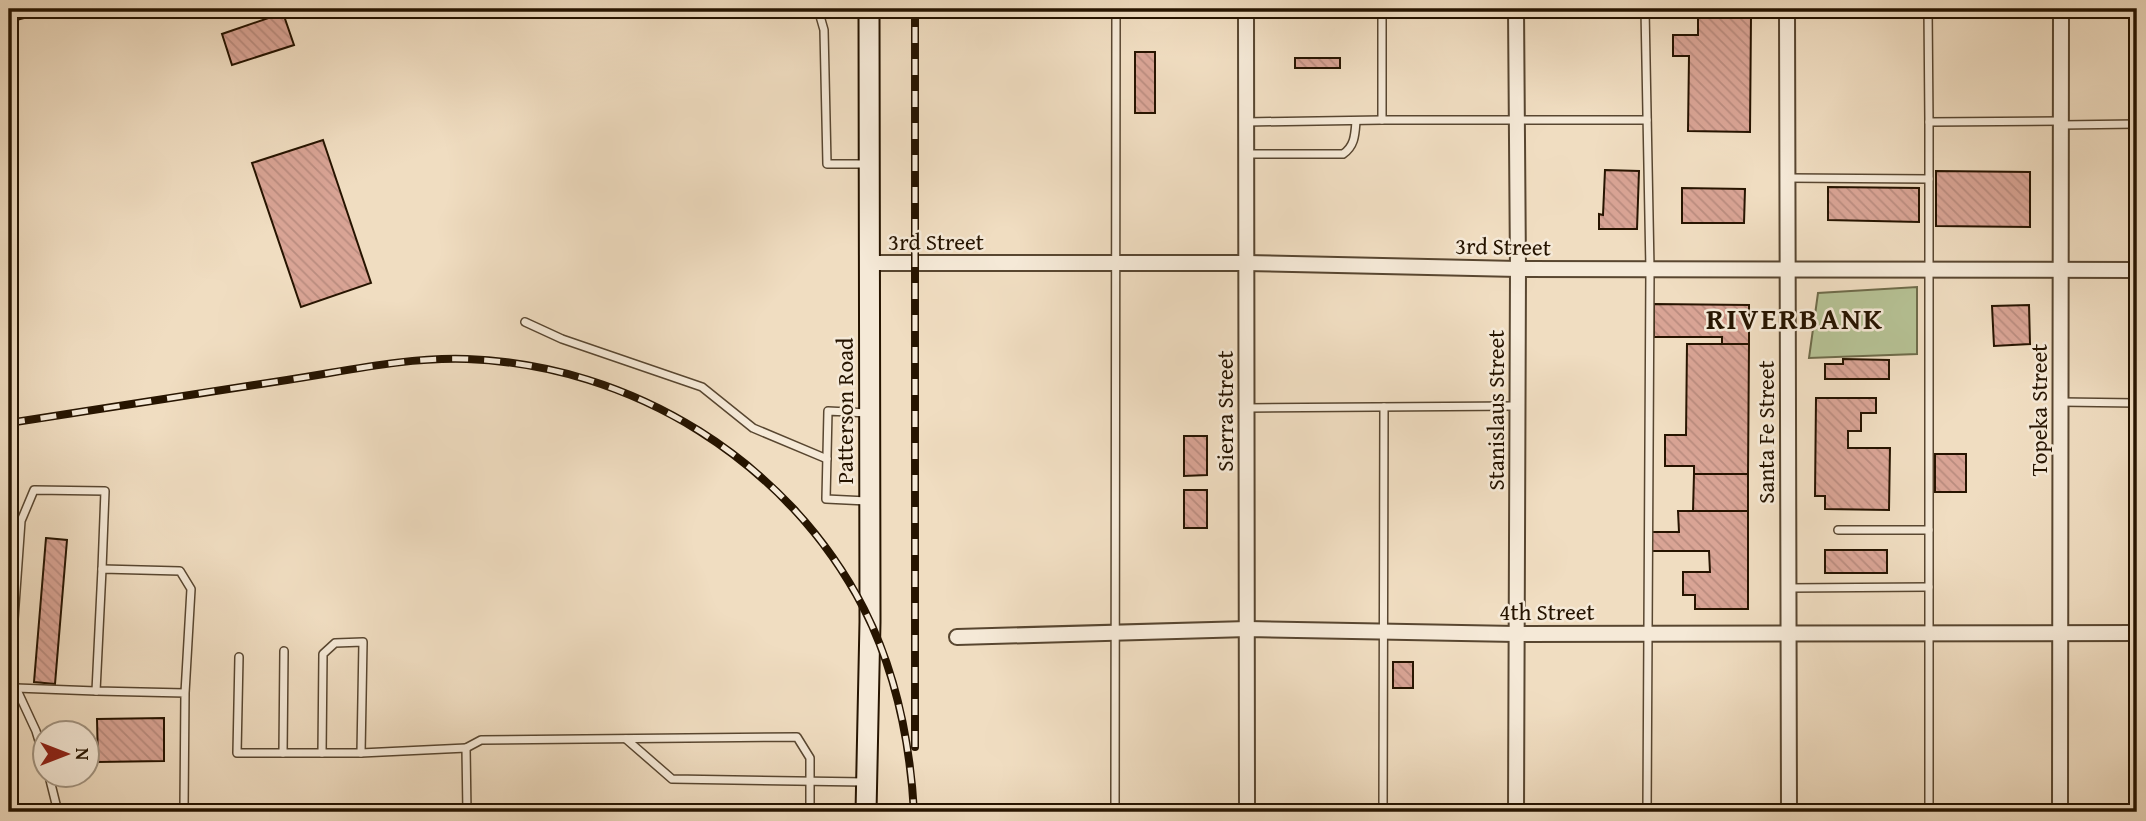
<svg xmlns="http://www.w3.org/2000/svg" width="2146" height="821" font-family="'Gentium Book Plus',serif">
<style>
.green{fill:#b6c295;stroke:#6e6b4a;stroke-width:2}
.building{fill:url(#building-back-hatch);stroke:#261400;stroke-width:2}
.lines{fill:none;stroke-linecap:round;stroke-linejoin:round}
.service-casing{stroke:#584630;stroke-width:10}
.minor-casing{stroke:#584630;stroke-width:18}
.secondary-casing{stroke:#261400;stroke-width:23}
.service{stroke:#f5e9d7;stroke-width:7}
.minor{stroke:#f5e9d7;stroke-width:14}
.secondary{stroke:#f5e9d7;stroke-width:19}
.rail-casing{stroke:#261400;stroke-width:8}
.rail{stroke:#f5e9d7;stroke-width:5;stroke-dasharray:16;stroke-linecap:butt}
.labels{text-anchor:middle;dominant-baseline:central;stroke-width:5;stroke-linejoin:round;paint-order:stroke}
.street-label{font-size:23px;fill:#261400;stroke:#f5e9d7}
.district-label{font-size:30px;font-weight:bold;letter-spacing:2px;fill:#261400;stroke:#f5e9d7}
</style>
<defs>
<pattern id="building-back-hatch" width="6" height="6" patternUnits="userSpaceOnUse" patternTransform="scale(1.75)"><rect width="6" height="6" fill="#d9a495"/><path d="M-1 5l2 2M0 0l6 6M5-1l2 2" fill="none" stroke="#ba8c7f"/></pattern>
</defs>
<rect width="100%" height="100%" fill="#f0ddc1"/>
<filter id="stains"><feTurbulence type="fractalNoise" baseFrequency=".00286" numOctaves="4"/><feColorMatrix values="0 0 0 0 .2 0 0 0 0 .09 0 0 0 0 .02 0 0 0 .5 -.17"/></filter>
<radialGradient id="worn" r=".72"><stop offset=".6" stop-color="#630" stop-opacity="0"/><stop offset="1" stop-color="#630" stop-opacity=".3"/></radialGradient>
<polygon class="green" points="1917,287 1917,354 1809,358 1818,293"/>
<g class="building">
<polygon points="283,13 294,45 232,65 222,34"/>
<polygon points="1698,16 1751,16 1750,132 1688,131 1689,56 1673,56 1673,35 1698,35"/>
<rect x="1135" y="52" width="20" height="61"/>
<rect x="1295" y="58" width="45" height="10"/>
<polygon points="323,140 371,283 301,307 252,163"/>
<polygon points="1605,170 1639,171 1637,229 1599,229 1599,214 1603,215"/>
<polygon points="1936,171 2030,172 2030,227 1936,226"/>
<polygon points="1828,187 1919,188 1919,222 1828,220"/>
<polygon points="1682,188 1745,189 1744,223 1682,223"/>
<polygon points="1654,304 1749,305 1749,344 1722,344 1722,337 1654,337"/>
<polygon points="2029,305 2030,344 1994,346 1992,306"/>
<polygon points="1687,344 1749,344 1748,474 1694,474 1694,466 1665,466 1665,435 1686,435"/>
<polygon points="1843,359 1889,360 1889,379 1825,379 1825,364 1843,364"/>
<polygon points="1816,398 1876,398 1876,413 1861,413 1861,431 1848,431 1848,448 1890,448 1889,510 1825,509 1825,496 1815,496"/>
<polygon points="1184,436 1207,436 1207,475 1184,476"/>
<rect x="1935" y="454" width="31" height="38"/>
<polygon points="1694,474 1748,474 1748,511 1693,511"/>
<rect x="1184" y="490" width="23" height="38"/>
<polygon points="1678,511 1748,511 1748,609 1695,609 1695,595 1683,595 1683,572 1710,572 1709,551 1652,551 1652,532 1679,532"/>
<polygon points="46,538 67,540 55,684 34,682"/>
<rect x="1825" y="550" width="62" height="23"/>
<rect x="1393" y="662" width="20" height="26"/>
<polygon points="164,718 164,761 98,762 97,719"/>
</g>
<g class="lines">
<g class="service-casing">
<g id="service">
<polyline points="818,9 824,30 827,164 866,164"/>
<polyline points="1382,9 1382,120 1647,120"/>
<polyline points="1645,9 1650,269 1647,812"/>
<polyline points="1928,9 1929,122 2061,121"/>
<polyline points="1246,122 1382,120"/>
<polyline points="2061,125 2137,124"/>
<path d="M1246,154H1343C1355,146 1355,134 1356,121"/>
<polyline points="1788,178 1929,179"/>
<polyline points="525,322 562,339 702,387 753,428 827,459"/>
<polyline points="2061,402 2137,403"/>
<polyline points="1247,408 1517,406"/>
<polyline points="867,501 826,499 828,411 868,413"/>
<polyline points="1838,530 1929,530"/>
<polyline points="1789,588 1929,587"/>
<polyline points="239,657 237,753 361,753 466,748 467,812"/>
<polyline points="16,688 96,691"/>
<polyline points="626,739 672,779 865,782"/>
<polyline points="466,748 481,740 797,737 810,758 810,812"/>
<polyline points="283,753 284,651"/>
<polyline points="322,753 323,654 335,643 363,642 361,753"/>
<polyline points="46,764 36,731 10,675 21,521 34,490 105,491 102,569"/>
<polyline points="49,776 57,808 467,808"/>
<polyline points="184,808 185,693 191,589 180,571 102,569 96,691 185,693"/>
<polyline points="1115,812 1116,9"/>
<polyline points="1383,812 1384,407"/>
<polyline points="1929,812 1929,122"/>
</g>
</g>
<g class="minor-casing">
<g id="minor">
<polyline points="1246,9 1247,812"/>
<polyline points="1516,9 1518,269 1516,812"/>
<polyline points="1787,9 1789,812"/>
<polyline points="868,263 1246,263 1518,269 2137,270"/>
<polyline points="957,637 1248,629 1516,634 2137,633"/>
<polyline points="2060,812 2061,9"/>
</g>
</g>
<g class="secondary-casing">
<polyline id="secondary" points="866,812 870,622 869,9"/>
</g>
<use href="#service" class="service"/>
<use href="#minor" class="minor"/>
<use href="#secondary" class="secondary"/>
<g class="rail-casing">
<g id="rail">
<polyline points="9,19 47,9"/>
<path d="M9,423C101,409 194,394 287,380C346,371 406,357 467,359C632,365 788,461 864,609C896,672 910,742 914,812"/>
<polyline points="915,747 915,9"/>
</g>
</g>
<use href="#rail" class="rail"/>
</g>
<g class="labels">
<g class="street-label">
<text x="936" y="241">3rd Street</text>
<text transform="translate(1503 246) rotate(1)">3rd Street</text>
<text transform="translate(1495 410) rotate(-90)">Stanislaus Street</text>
<text transform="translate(2038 410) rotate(-90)">Topeka Street</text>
<text transform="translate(844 411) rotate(-90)">Patterson Road</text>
<text transform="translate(1224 411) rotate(-90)">Sierra Street</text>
<text transform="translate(1765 432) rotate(-90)">Santa Fe Street</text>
<text x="1547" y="611">4th Street</text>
</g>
<g class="district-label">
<text x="1795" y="318">RIVERBANK</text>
</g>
</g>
<rect width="2146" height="821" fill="none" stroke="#f0ddc1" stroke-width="35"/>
<rect x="10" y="10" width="2125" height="800" fill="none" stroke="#261400" stroke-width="3.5"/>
<rect x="18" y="18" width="2111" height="786" fill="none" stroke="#261400" stroke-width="2"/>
<g transform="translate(66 754) rotate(90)"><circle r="33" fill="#f5e9d7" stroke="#a29481" stroke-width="2"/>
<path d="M0-5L12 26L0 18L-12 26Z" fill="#8f2418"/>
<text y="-10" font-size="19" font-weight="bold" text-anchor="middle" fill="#261400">N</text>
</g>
<rect width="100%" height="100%" filter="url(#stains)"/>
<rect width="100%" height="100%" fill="url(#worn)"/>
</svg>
